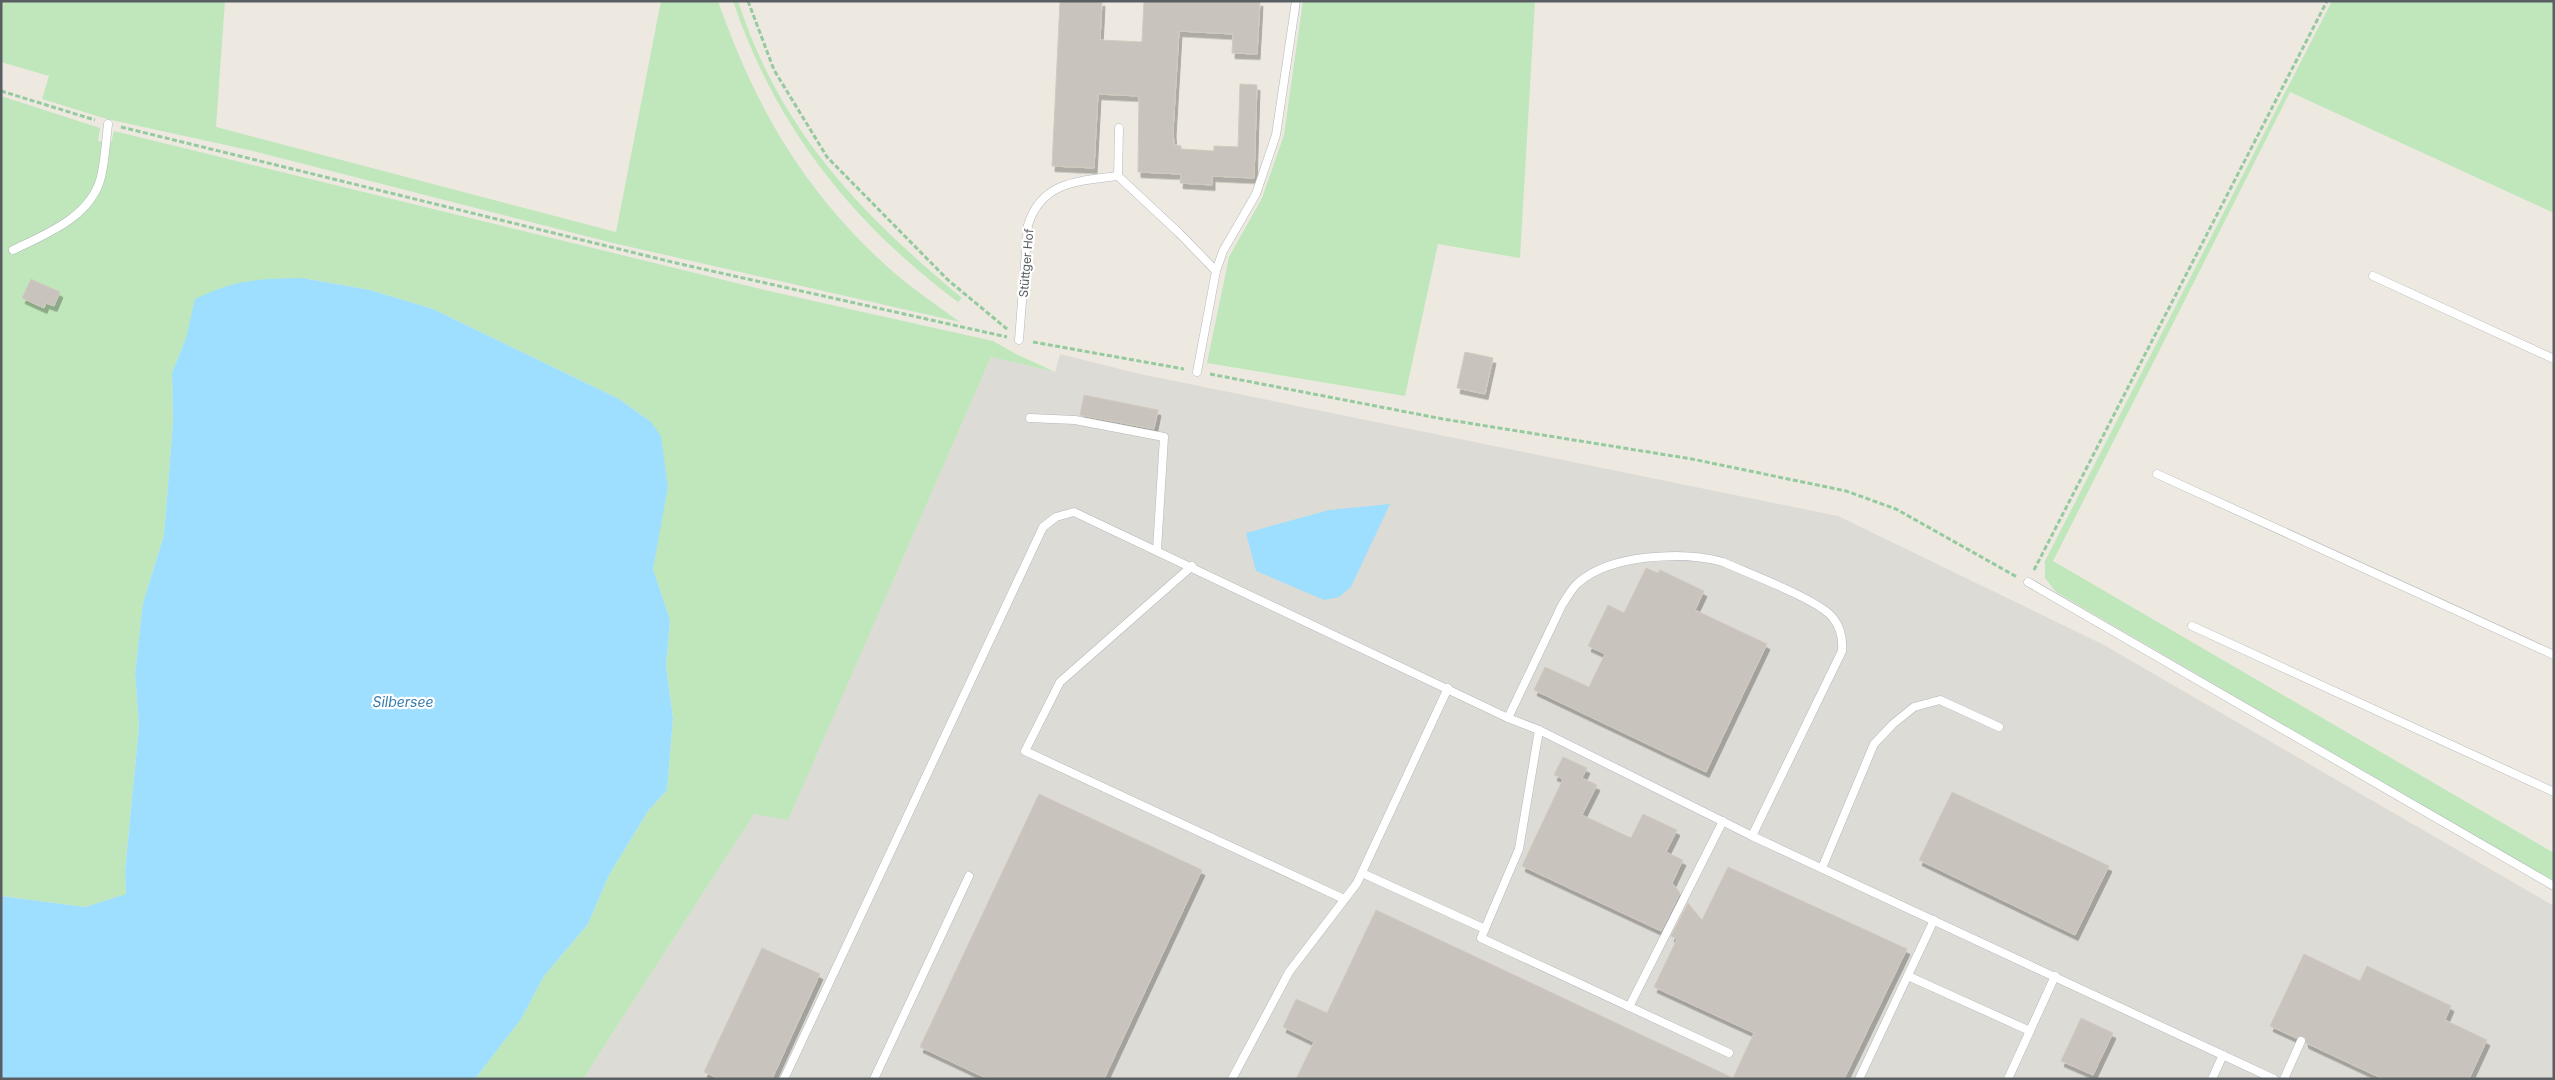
<svg xmlns="http://www.w3.org/2000/svg" width="2555" height="1080" font-family="Inter,sans-serif">
<style>
.industrial{fill:#dddbd5}
.green{fill:#bfe7bb}
.water{fill:#9edfff}
.building{fill:#c8c3bd;stroke:#d2cabe;filter:url(#shadow)}
.lines{fill:none;stroke-linecap:round;stroke-linejoin:round}
.service-casing{stroke:#b3b8bc;stroke-width:9}
.path{stroke:#95ca9f;stroke-width:3;stroke-dasharray:5 2.5;stroke-linecap:butt}
.service{stroke:#fff;stroke-width:8}
.labels{text-anchor:middle;dominant-baseline:central;stroke-width:4.5;stroke-linejoin:round;paint-order:stroke}
.street-label{font-size:12px;fill:#595e62;stroke:#fff}
.water-label{font-size:14px;font-style:italic;fill:#357bad;stroke:#fff}
</style>
<defs>
<filter id="shadow"><feDropShadow dx="3" dy="5.5" stdDeviation="0" flood-color="#0004"/></filter>
</defs>
<rect width="100%" height="100%" fill="#ede9e0"/>
<polygon class="industrial" points="1060,354 1140,374 1838,516 2104,645 2554,906 2554,1079 583,1079 754,814 788,819 991,357 1055,372"/>
<g class="green">
<path d="M1,1H225L216,127L616,232L661,1H718C756,109 805,193 891,270C912,289 937,305 960,322L613,243L253,151L107,119L42,99L49,76L1,62Z"/>
<path d="M733,1H738C780,131 860,213 962,298L958,302C853,224 775,126 733,1Z"/>
<polygon points="1303,1 1535,1 1520,258 1438,244 1405,396 1207,363 1229,257 1262,198 1284,135"/>
<polygon points="2332,1 2554,1 2554,213 2290,92 2053,561 2554,853 2554,882 2056,592 2045,578 2045,561"/>
<polygon points="1,96 100,128 98,141 111,143 114,131 769,291 993,341 1016,354 1055,372 991,357 788,820 754,814 583,1079 475,1079 521,1019 544,976 588,924 609,875 648,811 667,790 673,718 666,666 670,620 653,569 656,543 650,421 619,399 433,309 370,290 302,278 186,338 172,373 173,422 164,535 143,603 135,673 139,726 125,870 126,894 85,907 1,896"/>
</g>
<g class="water">
<path d="M302,278L370,290L433,309L619,399L650,421L661,436L668,487L653,569L670,620L666,666L673,718L667,790L648,811L609,875L588,924L544,976L521,1019L475,1079H1V896L85,907L126,894L125,871L139,726L135,673L143,603L164,535L173,422L172,373L186,338L195,299C236,279 258,279 302,278Z"/>
<polygon points="1390,504 1351,587 1339,597 1324,600 1256,571 1246,533 1329,510"/>
</g>
<g class="building">
<polygon points="1060,1 1102,1 1100,40 1142,42 1144,1 1260,1 1257,54 1232,53 1233,34 1179,31 1173,131 1174,145 1181,146 1181,149 1214,151 1214,146 1238,147 1240,84 1257,85 1254,178 1212,176 1212,185 1180,183 1181,174 1138,172 1139,96 1098,94 1094,168 1052,166"/>
<polygon points="31,279 60,292 54,306 46,303 44,308 22,298"/>
<polygon points="1465,352 1493,358 1485,394 1457,388"/>
<polygon points="1084,395 1158,410 1154,429 1080,415"/>
<polygon points="1646,568 1658,573 1660,570 1704,591 1695,610 1767,644 1706,772 1534,690 1545,667 1589,687 1605,654 1588,646 1608,605 1624,613"/>
<polygon points="1563,757 1587,768 1582,778 1597,785 1582,815 1631,838 1643,814 1677,830 1666,852 1683,860 1672,883 1680,893 1661,931 1522,866 1563,779 1554,775"/>
<polygon points="1952,792 2109,866 2075,935 1919,860"/>
<polygon points="1039,794 1202,870 1104,1079 988,1079 920,1047"/>
<polygon points="1728,867 1907,949 1844,1079 1296,1079 1314,1042 1283,1027 1296,999 1327,1013 1376,910 1733,1078 1754,1033 1654,987 1677,939 1671,936 1688,903 1702,920"/>
<polygon points="762,948 820,974 772,1079 720,1079 704,1072"/>
<polygon points="2304,954 2360,981 2367,966 2451,1006 2445,1020 2487,1040 2469,1079 2383,1079 2306,1043 2304,1036 2296,1038 2270,1026"/>
<polygon points="2081,1018 2113,1033 2093,1075 2061,1061"/>
</g>
<g class="lines">
<g class="service-casing">
<g id="service">
<polyline points="1118,176 1179,233 1216,271"/>
<path d="M13,250C46,234 91,217 101,177C105,160 106,141 108,124"/>
<polyline points="2373,276 2554,359"/>
<path d="M1019,340L1028,225C1042,181 1079,181 1118,176L1119,128"/>
<polyline points="1197,372 1216,271 1223,251 1256,194 1276,135 1296,1"/>
<polyline points="1030,418 1075,420 1164,437 1157,550"/>
<polyline points="2157,474 2554,655"/>
<polyline points="1192,566 1060,682 1025,751 1344,899"/>
<polyline points="2028,582 2554,886"/>
<polyline points="2192,626 2554,792"/>
<path d="M1508,718L1562,605C1567,598 1571,589 1578,583C1610,554 1684,551 1723,562C1747,573 1820,600 1833,618C1841,628 1843,639 1842,651L1752,836"/>
<polyline points="1539,730 1519,849 1481,938 1729,1053"/>
<polyline points="1822,868 1874,744 1893,724 1914,707 1940,700 1999,727"/>
<polyline points="1362,873 1485,929"/>
<polyline points="1908,976 2030,1031"/>
<polyline points="1629,1007 1723,821"/>
<polyline points="784,1079 1043,527 1056,517 1074,512 1508,718 1539,730 1752,836 2274,1079"/>
<polyline points="874,1079 969,876"/>
<polyline points="1232,1079 1289,972 1357,883 1448,688"/>
<polyline points="1859,1079 1934,920"/>
<polyline points="2008,1079 2055,976"/>
<polyline points="2212,1079 2223,1055"/>
<polyline points="2284,1079 2301,1041"/>
</g>
</g>
<g class="path">
<polyline points="748,1 774,70 827,157 948,280 1007,329"/>
<polyline points="1,91 95,120"/>
<polyline points="121,127 676,263 1007,337"/>
<polyline points="1033,342 1184,369"/>
<polyline points="1210,374 1443,419 1692,459 1846,491 1896,509 2017,577"/>
<polyline points="2034,570 2327,1"/>
</g>
<use href="#service" class="service"/>
</g>
<g class="labels">
<g class="street-label">
<text transform="translate(1026 263) rotate(-85)">Stüttger Hof</text>
</g>
<g class="water-label">
<text x="403" y="701">Silbersee</text>
</g>
</g>
<rect width="2555" height="1080" fill="none" stroke="#595e62" stroke-width="5"/>
</svg>
